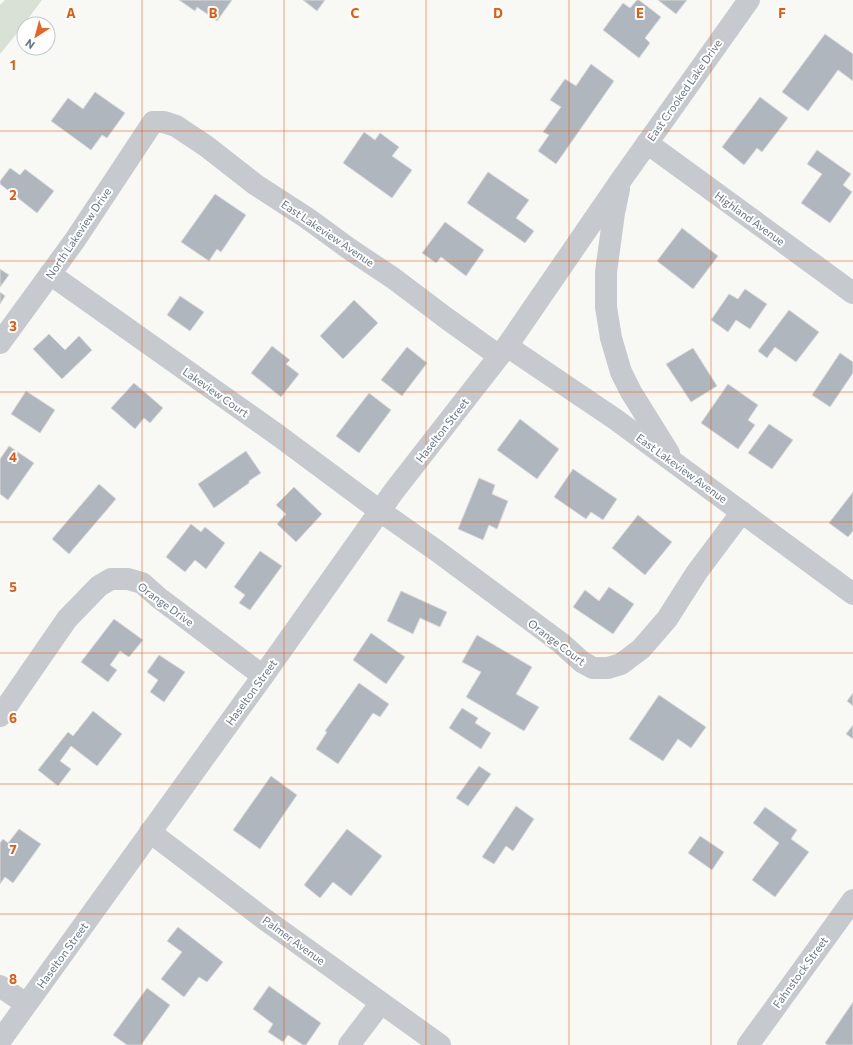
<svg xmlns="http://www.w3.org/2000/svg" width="853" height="1045" font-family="Commissioner,sans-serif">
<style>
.green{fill:#d9e0d6}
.building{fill:#afb6bd;stroke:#dadad8}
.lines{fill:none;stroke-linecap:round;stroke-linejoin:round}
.minor{stroke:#c6c9cd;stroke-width:22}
.grid{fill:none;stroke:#e8590c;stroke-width:1;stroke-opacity:0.55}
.labels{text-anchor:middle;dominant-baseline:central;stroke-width:4;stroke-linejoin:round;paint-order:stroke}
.street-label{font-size:11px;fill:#667688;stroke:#fff}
.grid-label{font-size:13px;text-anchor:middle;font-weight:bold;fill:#e8590c;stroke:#fff;stroke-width:4;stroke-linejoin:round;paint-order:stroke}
</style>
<rect width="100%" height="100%" fill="#f8f8f5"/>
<polygon class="green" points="5,0 42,0 21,28 0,54 0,5"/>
<g class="building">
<polygon points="179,0 232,0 217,21 197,7 195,11"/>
<polygon points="303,0 325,0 317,11"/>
<polygon points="637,0 639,0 661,17 645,38 650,43 639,58 603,30 623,3 630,8"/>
<polygon points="658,0 687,0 676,14"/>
<polygon points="825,34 853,54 853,81 838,70 808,111 782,92"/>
<polygon points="591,64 614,81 556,164 538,151 549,135 543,132 561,107 550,100 565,79 576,86"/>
<polygon points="95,92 125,113 107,138 102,135 91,150 51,121 68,98 83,109"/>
<polygon points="760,97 788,118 762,152 757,148 744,165 722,147"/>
<polygon points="364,132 375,140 380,133 399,147 392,156 412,170 392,198 343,163"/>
<polygon points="817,150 851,174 843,185 852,192 830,223 801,203 822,174 807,164"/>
<polygon points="10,168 20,175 25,169 54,191 37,213 0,184 0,181"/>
<polygon points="488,172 529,200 516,218 534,231 525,243 467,203"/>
<polygon points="215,194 246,215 221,252 217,249 209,261 181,242"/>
<polygon points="445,222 484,250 466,276 441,257 436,263 422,253"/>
<polygon points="682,228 718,256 693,289 657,261"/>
<polygon points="0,269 9,275 0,287"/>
<polygon points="745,289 767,304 750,329 736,320 728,332 711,320 729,294 738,299"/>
<polygon points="0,292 5,296 0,304"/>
<polygon points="180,296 204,312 190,331 167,315"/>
<polygon points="354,300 378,323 343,359 320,336"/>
<polygon points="789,310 819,332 796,362 775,347 767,358 758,351"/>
<polygon points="49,334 65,350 79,336 92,350 62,379 33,349"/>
<polygon points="272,346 290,360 286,364 299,374 281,397 251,373"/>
<polygon points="407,347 427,363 402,396 381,380"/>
<polygon points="693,348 717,386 691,402 666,364"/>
<polygon points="840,353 853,362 853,373 830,407 812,395"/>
<polygon points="134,383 163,408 150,423 144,418 135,429 111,408"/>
<polygon points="728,384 758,405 748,420 755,425 738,449 701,423"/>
<polygon points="26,391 55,410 40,433 11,414"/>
<polygon points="369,393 391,410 359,453 336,436"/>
<polygon points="520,419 559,449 537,479 497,450"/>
<polygon points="769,424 793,440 772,469 748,453"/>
<polygon points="9,446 34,463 8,500 0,494 0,459"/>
<polygon points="246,451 261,473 249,481 249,483 214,508 198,484"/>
<polygon points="573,469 617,499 603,520 591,512 586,519 554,497"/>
<polygon points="479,478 495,485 492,494 508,501 497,529 489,525 483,540 458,529"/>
<polygon points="99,484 116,499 69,554 52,539"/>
<polygon points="294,487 322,514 296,542 277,524 286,514 276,505"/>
<polygon points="853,492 853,531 848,537 829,523"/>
<polygon points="638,515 672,542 645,575 612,548"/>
<polygon points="191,524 201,532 205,527 225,543 206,569 195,560 185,572 166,557"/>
<polygon points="260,551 282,566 250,610 239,603 245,595 234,587"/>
<polygon points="609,587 634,604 613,634 573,607 585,590 599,601"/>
<polygon points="401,591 447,612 440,627 420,618 413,634 387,621"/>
<polygon points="114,619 143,640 129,657 120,651 110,665 117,670 108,682 81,662"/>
<polygon points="371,633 405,657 386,684 353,660"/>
<polygon points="477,635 532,667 516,694 539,707 524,731 466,697 481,672 462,662"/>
<polygon points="159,655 185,672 164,702 150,692 158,680 147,672"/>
<polygon points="359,683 389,704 380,717 373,713 338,764 316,749 327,732 325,731"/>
<polygon points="853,693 853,706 847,701"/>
<polygon points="659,695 706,727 691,748 678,739 663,761 629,739"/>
<polygon points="462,708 478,718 475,723 491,733 481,749 449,728"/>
<polygon points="93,711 122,734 97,766 71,746 60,761 71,769 58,786 38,770 68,732 73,736"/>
<polygon points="853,725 853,739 846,734"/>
<polygon points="479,766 491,774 468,806 456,798"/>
<polygon points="271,776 297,795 260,849 233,830"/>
<polygon points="516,806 534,819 513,851 506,846 494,864 482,857"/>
<polygon points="765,807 797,830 791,839 809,852 775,897 752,880 779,843 753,823"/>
<polygon points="19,829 41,844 13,883 5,877 0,884 0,843 3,839 8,843"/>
<polygon points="347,829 382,856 351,896 333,882 320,898 304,885"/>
<polygon points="700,836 724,852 712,870 688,853"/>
<polygon points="178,927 223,962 207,982 199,977 184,997 161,979 182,952 167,941"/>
<polygon points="269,986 321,1023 306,1045 303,1045 288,1035 283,1042 268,1032 273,1024 253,1009"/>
<polygon points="147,988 170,1005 141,1045 127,1045 113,1035"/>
<polygon points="853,1002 853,1045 828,1045 825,1043"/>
</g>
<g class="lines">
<g class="minor">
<polyline points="647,143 853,293"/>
<polyline points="619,189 614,213 606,272 606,307 611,338 621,372 631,392 669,453"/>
<polyline points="50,274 279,436 380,511 437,551 561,643 582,662 593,668 608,668 621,664 641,649 667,619 697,572 742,512"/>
<polyline points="0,343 75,240 153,122 164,122 176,126 206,146 256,185 307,218 348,248 393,278 446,318 499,356"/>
<polyline points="507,346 615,419 853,594"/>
<polyline points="0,716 67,619 99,586 111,579 128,579 142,583 159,598 263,676"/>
<polyline points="150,832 263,918 440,1045"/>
<polyline points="0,986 26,1004"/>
<polyline points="0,1041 263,676 394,491 507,346 621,180 749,0"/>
<polyline points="349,1045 381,1003"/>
<polyline points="748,1045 853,900"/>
</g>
</g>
<path class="grid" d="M142,0V1045M284,0V1045M426,0V1045M569,0V1045M711,0V1045M0,131H853M0,261H853M0,392H853M0,522H853M0,653H853M0,784H853M0,914H853"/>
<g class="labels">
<g class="street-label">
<text transform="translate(684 90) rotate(-55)">East Crooked Lake Drive</text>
<text transform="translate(750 218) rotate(36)">Highland Avenue</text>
<text transform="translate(78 233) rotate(-56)">North Lakeview Drive</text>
<text transform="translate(328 233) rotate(34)">East Lakeview Avenue</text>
<text transform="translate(216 392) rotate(35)">Lakeview Court</text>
<text transform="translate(442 430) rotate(-52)">Haselton Street</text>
<text transform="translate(682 468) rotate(36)">East Lakeview Avenue</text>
<text transform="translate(166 604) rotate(36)">Orange Drive</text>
<text transform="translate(557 642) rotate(37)">Orange Court</text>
<text transform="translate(251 692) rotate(-54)">Haselton Street</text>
<text transform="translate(294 940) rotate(36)">Palmer Avenue</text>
<text transform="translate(62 955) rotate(-54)">Haselton Street</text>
<text transform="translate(800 972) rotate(-54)">Fahnstock Street</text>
</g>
</g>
<g class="grid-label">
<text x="71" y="18">A</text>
<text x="213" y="18">B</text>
<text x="355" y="18">C</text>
<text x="498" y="18">D</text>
<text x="640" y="18">E</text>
<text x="782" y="18">F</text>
<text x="13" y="70">1</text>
<text x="13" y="200">2</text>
<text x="13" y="331">3</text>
<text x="13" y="462">4</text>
<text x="13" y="592">5</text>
<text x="13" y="723">6</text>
<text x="13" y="854">7</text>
<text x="13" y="984">8</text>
</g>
<g transform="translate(36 36) rotate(216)"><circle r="19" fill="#ffffff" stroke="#c2c8cf"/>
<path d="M0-3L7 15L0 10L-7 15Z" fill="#eb6223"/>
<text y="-6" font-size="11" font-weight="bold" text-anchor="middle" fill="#667688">N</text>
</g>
</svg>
